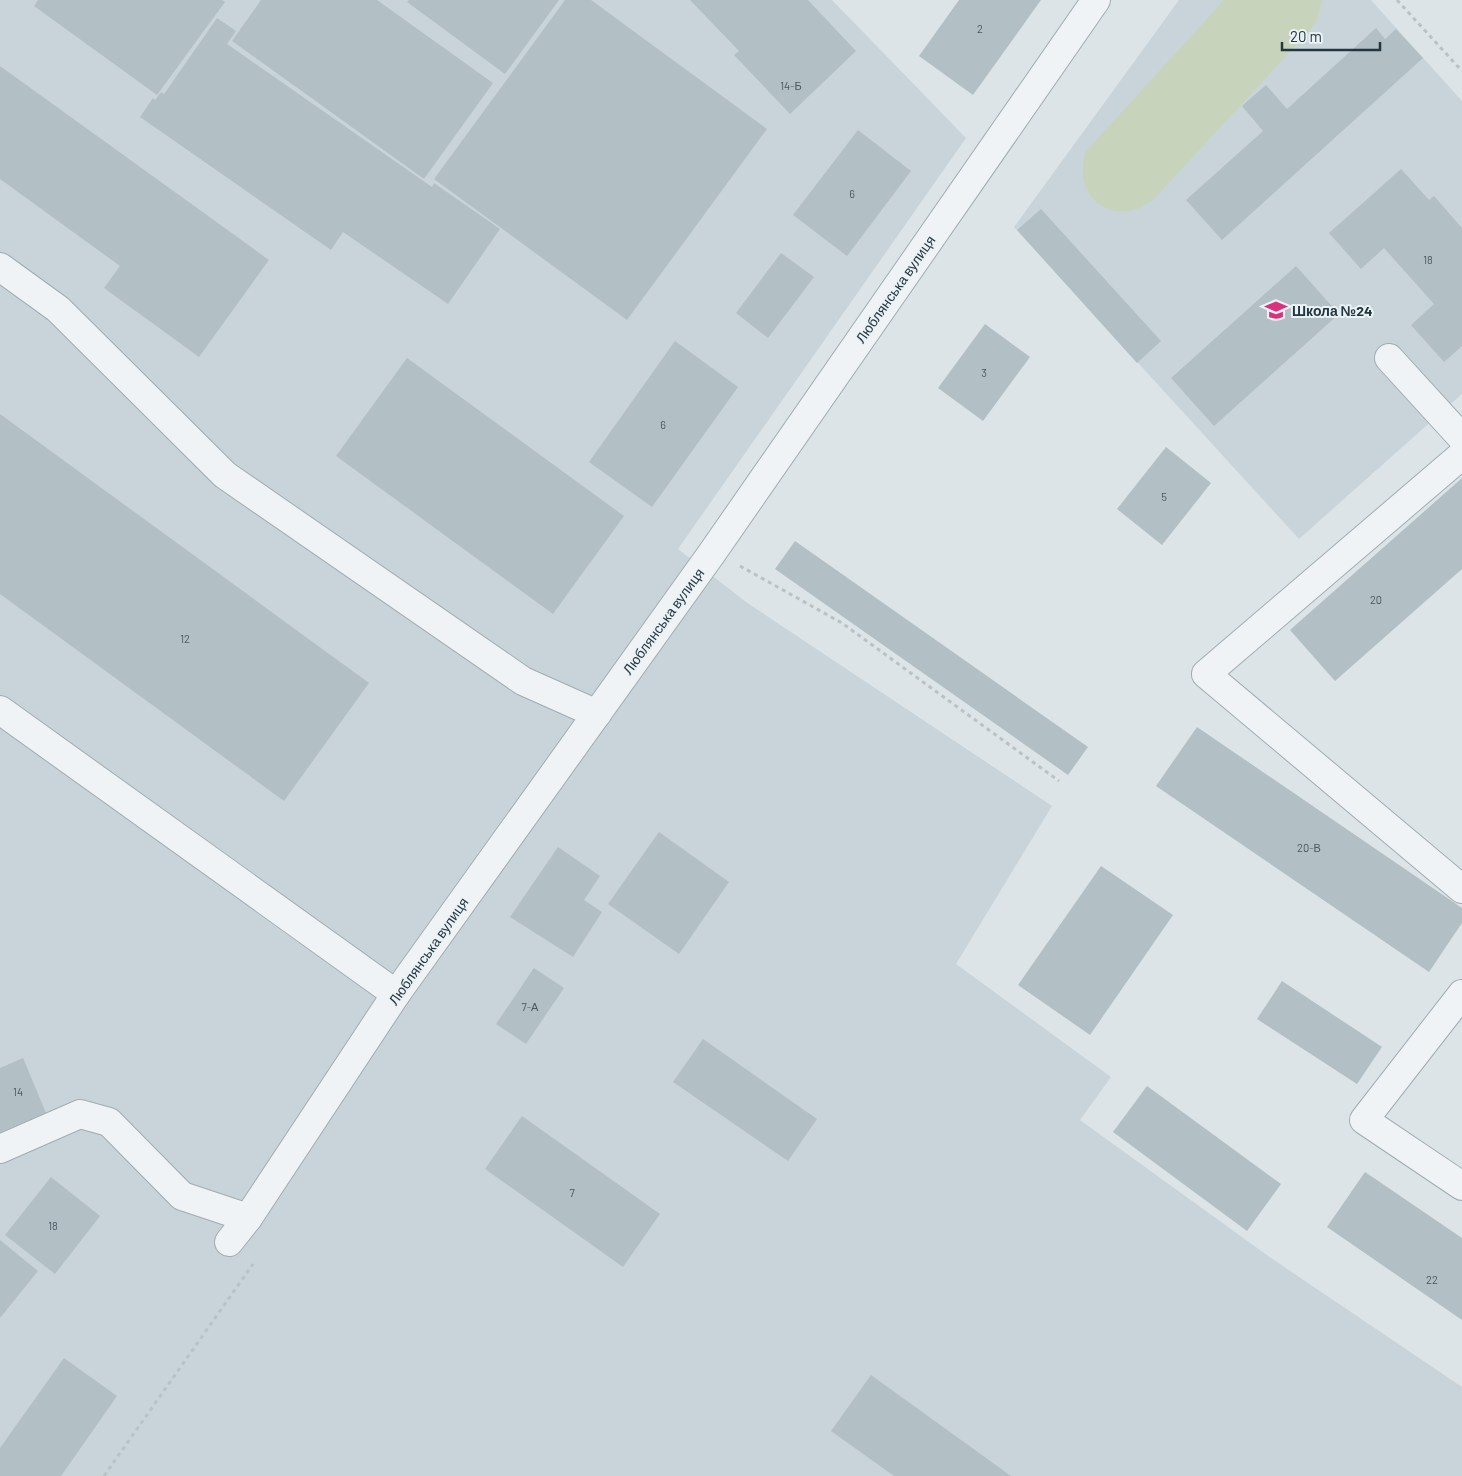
<svg xmlns="http://www.w3.org/2000/svg" width="1462" height="1476" font-family="Barlow,sans-serif">
<style>
.built{fill:#c9d4da}
.green{fill:#c8d3bc}
.building{fill:#b2bfc5}
.lines{fill:none;stroke-linecap:round;stroke-linejoin:round}
.minor-casing{stroke:#a1acb2;stroke-width:30}
.path{stroke:#bac2c6;stroke-width:3;stroke-dasharray:4 4;stroke-linecap:butt}
.minor{stroke:#eff3f6;stroke-width:28}
.labels{text-anchor:middle;dominant-baseline:central;stroke-width:4;stroke-linejoin:round;paint-order:stroke}
.number-label{font-size:11px;fill:#485860}
.street-label{font-size:14px;fill:#24363f;stroke:#ebf2f5}
.poi-label{font-size:14px;font-weight:bold;fill:#24363f;stroke:#ebf2f5;text-anchor:start}
</style>
<rect width="100%" height="100%" fill="#dce4e8"/>
<g class="built">
<polygon points="0,0 832,0 966,138 678,549 746,602 1052,806 956,964 1111,1077 1080,1120 1271,1258 1462,1387 1462,1476 0,1476"/>
<polygon points="1179,0 1371,0 1462,101 1462,394 1299,539 1014,227"/>
</g>
<path class="green" d="M1224,0H1322L1317,20L1311,29L1153,200C1114,230 1070,197 1086,151Z"/>
<g class="building">
<polygon points="38,0 222,0 225,2 157,95 34,6"/>
<polygon points="261,0 377,0 493,83 424,179 232,41"/>
<polygon points="409,0 559,0 505,74 407,2"/>
<polygon points="565,0 591,0 767,129 627,320 434,179"/>
<polygon points="690,0 808,0 856,51 790,114 734,55 739,51"/>
<polygon points="959,0 1041,0 973,95 919,56"/>
<polygon points="217,18 236,31 227,44 432,187 434,183 500,229 448,304 343,232 331,250 140,117 153,98 155,100 161,92 164,94"/>
<polygon points="1376,28 1385,39 1396,29 1423,58 1222,240 1186,200 1263,131 1242,106 1266,85 1287,109"/>
<polygon points="0,66 269,260 199,357 104,288 120,266 0,179"/>
<polygon points="858,130 911,171 847,256 793,215"/>
<polygon points="1401,169 1429,200 1434,196 1462,228 1462,346 1444,362 1411,325 1434,304 1384,248 1361,269 1329,233"/>
<polygon points="1041,209 1161,341 1137,363 1017,230"/>
<polygon points="781,253 814,277 768,338 736,313"/>
<polygon points="1296,266 1339,314 1214,426 1171,378"/>
<polygon points="985,324 1030,357 983,421 938,388"/>
<polygon points="675,341 738,387 652,507 589,462"/>
<polygon points="407,358 624,516 553,614 336,456"/>
<polygon points="0,414 369,683 284,801 0,594"/>
<polygon points="1166,447 1211,483 1162,545 1117,509"/>
<polygon points="1462,478 1462,569 1335,681 1290,630"/>
<polygon points="795,541 1088,747 1068,775 775,569"/>
<polygon points="1197,727 1462,908 1462,923 1429,972 1156,786"/>
<polygon points="659,832 729,882 679,954 608,904"/>
<polygon points="558,847 600,876 584,900 602,912 573,957 510,917"/>
<polygon points="1101,866 1173,915 1090,1035 1018,985"/>
<polygon points="534,968 564,988 526,1044 496,1024"/>
<polygon points="1282,981 1382,1047 1357,1084 1257,1019"/>
<polygon points="703,1039 817,1119 788,1161 673,1082"/>
<polygon points="23,1058 46,1113 0,1133 0,1068"/>
<polygon points="1147,1086 1281,1184 1247,1231 1113,1132"/>
<polygon points="522,1116 660,1214 623,1267 485,1169"/>
<polygon points="1365,1172 1462,1238 1462,1320 1327,1227"/>
<polygon points="51,1177 100,1216 55,1274 5,1235"/>
<polygon points="0,1240 38,1271 0,1318"/>
<polygon points="64,1358 117,1396 61,1476 0,1476 0,1448"/>
<polygon points="871,1375 1011,1476 894,1476 831,1431"/>
</g>
<g class="lines">
<g class="minor-casing">
<g id="minor">
<polyline points="0,267 58,309 225,475 523,681 597,714"/>
<polyline points="1389,358 1462,438"/>
<polyline points="1462,455 1206,674 1462,889"/>
<polyline points="0,710 396,994"/>
<polyline points="1462,994 1364,1120 1462,1186"/>
<polyline points="0,1149 80,1114 109,1122 182,1196 248,1218"/>
<polyline points="229,1242 248,1218 396,994 712,553 1096,0"/>
</g>
</g>
<g class="path">
<polyline points="1397,0 1462,71"/>
<polyline points="740,566 842,623 1059,781"/>
<polyline points="104,1476 253,1264"/>
</g>
<use href="#minor" class="minor"/>
</g>
<defs>
<g id="school-bare" transform="scale(1.725)"><path d="M0-5L7-2L0 1L-7-2ZM-4 1L0 2.5L4 1V4Q0 6-4 4Z" fill="#db327d" stroke="#ebf2f5" stroke-width="2.5" paint-order="stroke"/></g>
</defs>
<g fill-rule="evenodd">
<use href="#school-bare" x="1276" y="310"/>
</g>
<g class="labels">
<g class="number-label">
<text x="980" y="28">2</text>
<text x="791" y="85">14-Б</text>
<text x="852" y="193">6</text>
<text x="1428" y="259">18</text>
<text x="984" y="372">3</text>
<text x="663" y="424">6</text>
<text x="1164" y="496">5</text>
<text x="1376" y="599">20</text>
<text x="185" y="638">12</text>
<text x="1309" y="847">20-В</text>
<text x="530" y="1006">7-А</text>
<text x="18" y="1091">14</text>
<text x="572" y="1192">7</text>
<text x="53" y="1225">18</text>
<text x="1432" y="1279">22</text>
</g>
<g class="street-label">
<text transform="translate(895 289) rotate(-55)">Люблянська вулиця</text>
<text transform="translate(663 621) rotate(-54)">Люблянська вулиця</text>
<text transform="translate(428 951) rotate(-55)">Люблянська вулиця</text>
</g>
<g class="poi-label">
<text x="1292" y="310">Школа №24</text>
</g>
</g>
<path d="M1282 42v8h98v-8" fill="none" stroke="#24363f" stroke-width="2.5"/>
<text x="1290" y="42" font-size="15" fill="#24363f" stroke="#ebf2f5" stroke-width="4" paint-order="stroke">20 m</text>
</svg>
